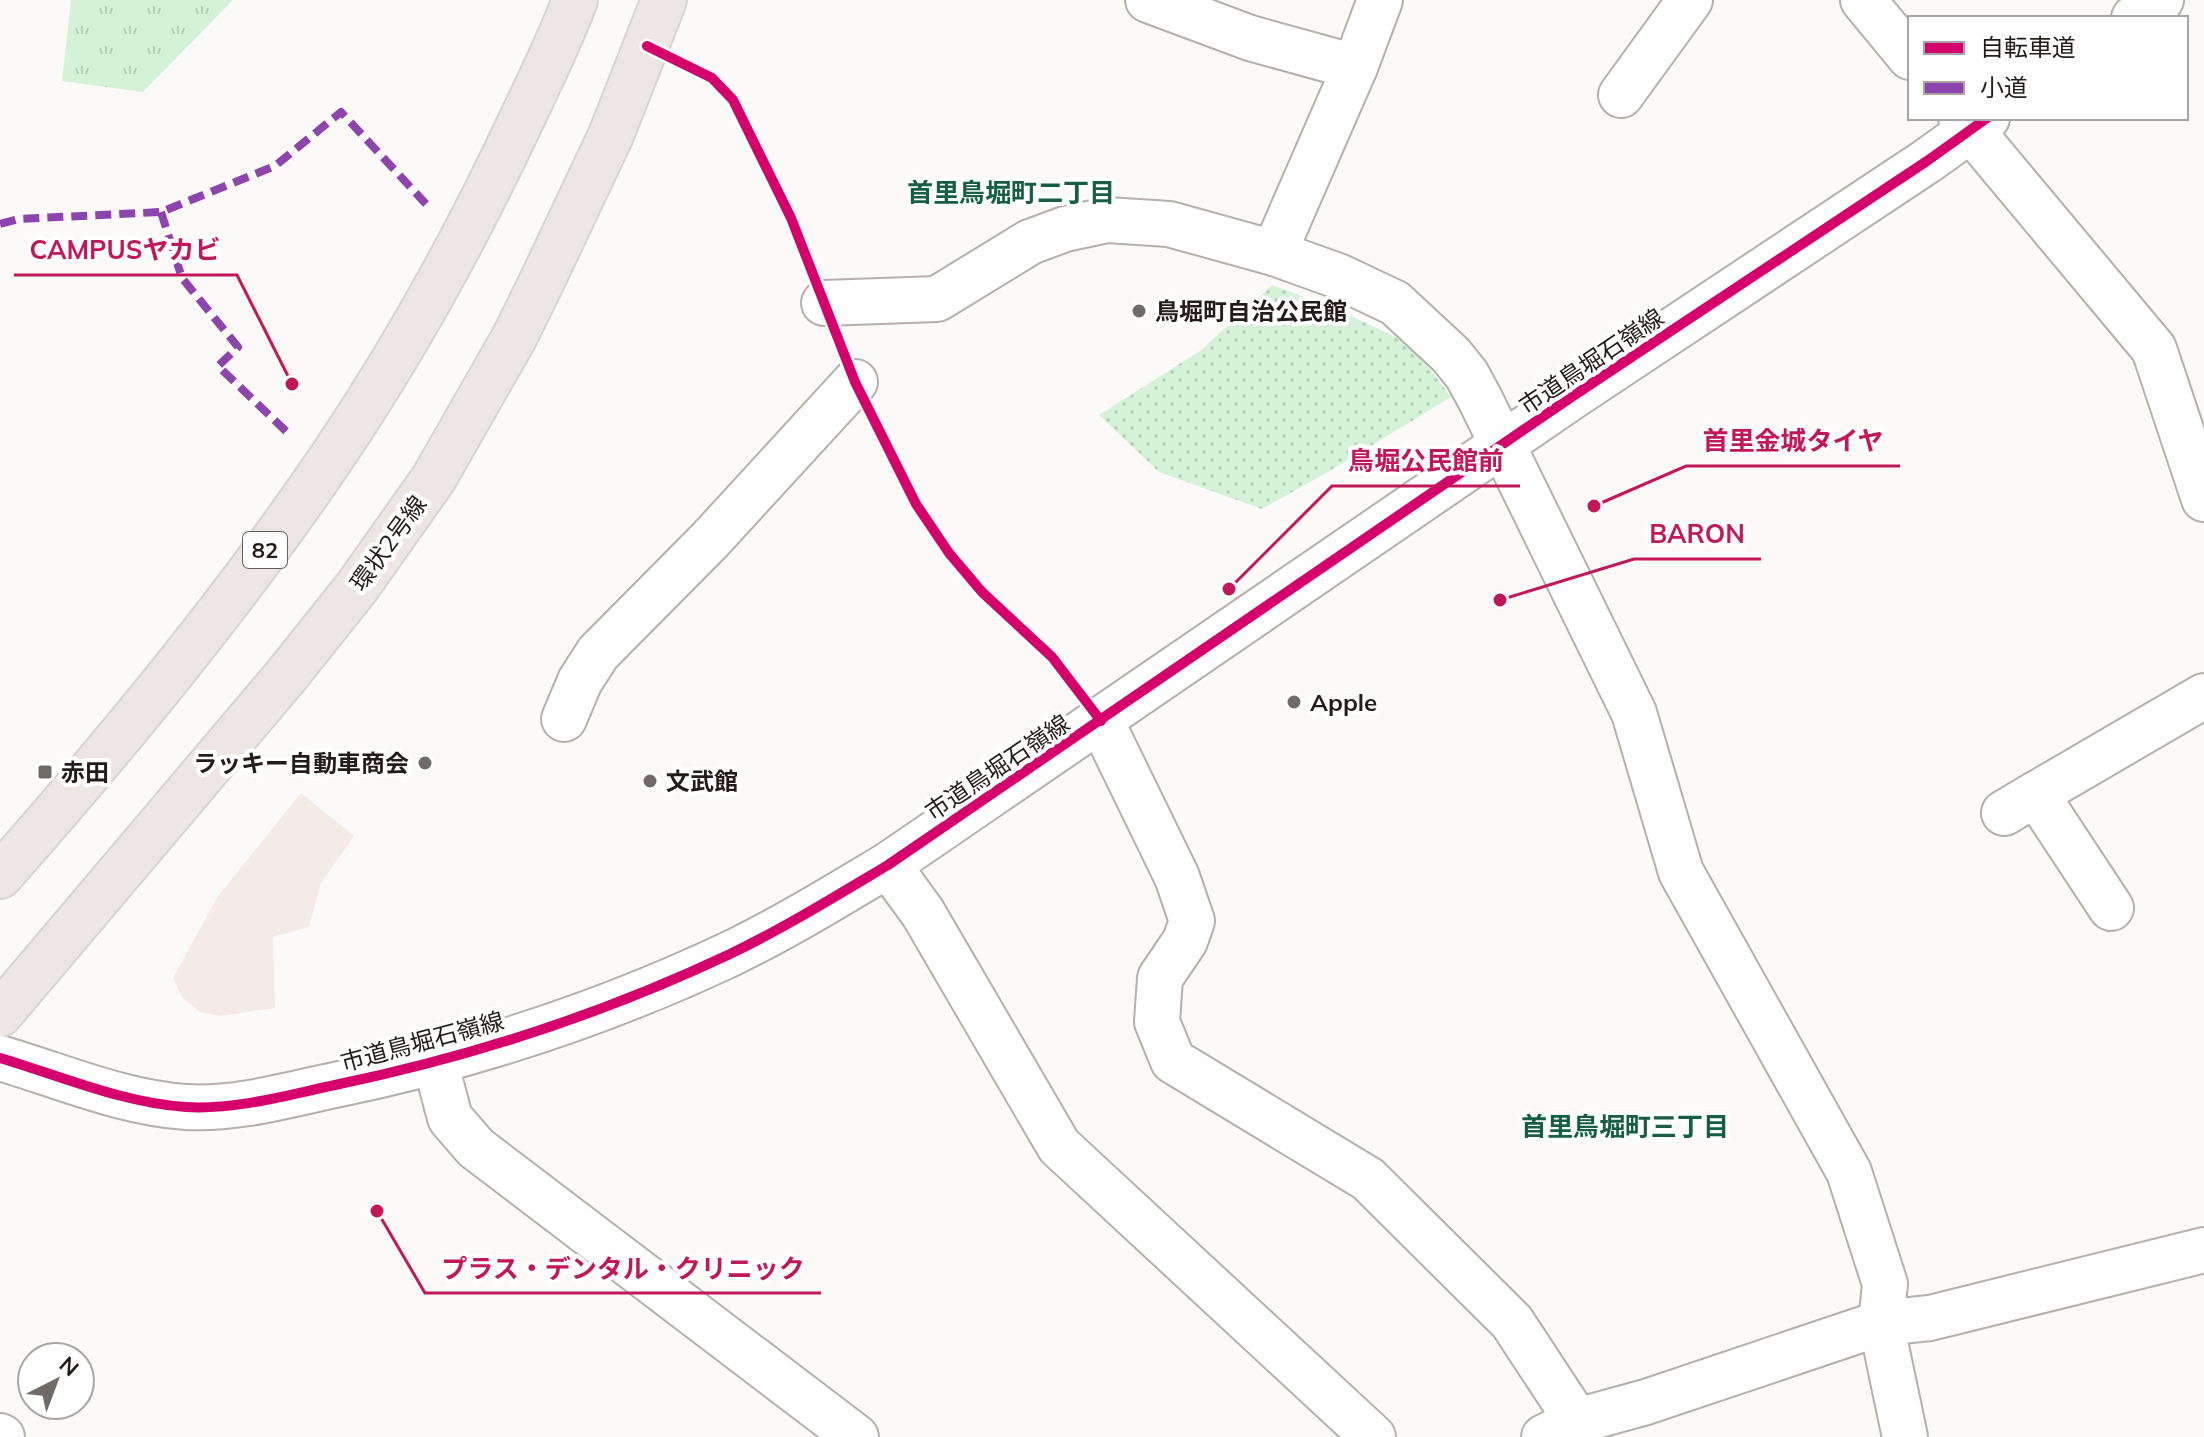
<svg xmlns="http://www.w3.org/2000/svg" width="2204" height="1437" font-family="Mulish,'Noto Sans JP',sans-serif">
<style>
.built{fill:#f4eae6}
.grass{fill:url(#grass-tufts)}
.park{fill:url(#park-dots)}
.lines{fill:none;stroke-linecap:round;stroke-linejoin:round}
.minor-casing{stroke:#b5b0ae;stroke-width:48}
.major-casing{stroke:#d7d4d3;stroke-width:48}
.minor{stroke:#fffefe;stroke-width:44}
.major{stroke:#ede6e4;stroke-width:44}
.quiet{stroke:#8e44ad;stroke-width:8;stroke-dasharray:16 8;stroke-linecap:butt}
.cycleway-casing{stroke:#fff;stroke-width:15}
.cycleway{stroke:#d6006c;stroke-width:10}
.poi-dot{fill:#706a68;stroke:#fff;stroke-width:3}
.labels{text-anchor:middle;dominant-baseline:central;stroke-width:8;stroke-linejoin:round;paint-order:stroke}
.shield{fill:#fff;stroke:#66605f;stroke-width:2}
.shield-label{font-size:22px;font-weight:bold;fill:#241c1a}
.poi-label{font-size:24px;font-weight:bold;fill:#241c1a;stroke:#fff;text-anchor:start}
.street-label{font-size:24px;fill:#241c1a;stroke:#fff}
.neighbourhood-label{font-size:26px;font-weight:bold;fill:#165e46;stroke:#fff}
.leader{fill:none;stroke:#c2185b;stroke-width:3}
.callout-dot{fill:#c2185b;stroke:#fff;stroke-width:3}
.callout-label{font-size:26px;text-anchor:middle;font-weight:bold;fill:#c2185b;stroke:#fff;stroke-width:8;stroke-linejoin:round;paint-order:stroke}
</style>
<defs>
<pattern id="grass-tufts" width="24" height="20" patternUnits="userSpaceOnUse" patternTransform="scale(2)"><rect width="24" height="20" fill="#d3f2d8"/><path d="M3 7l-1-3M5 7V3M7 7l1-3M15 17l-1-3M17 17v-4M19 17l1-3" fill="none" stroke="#b5cfb9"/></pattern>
<pattern id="park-dots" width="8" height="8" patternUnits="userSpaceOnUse" patternTransform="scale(2)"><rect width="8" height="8" fill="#d3f2d8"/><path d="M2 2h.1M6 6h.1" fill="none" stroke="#b5cfb9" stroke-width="1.8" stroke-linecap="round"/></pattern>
</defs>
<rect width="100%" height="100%" fill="#fcfaf8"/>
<polygon class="built" points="301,793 354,836 321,883 309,927 273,937 275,1008 220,1016 200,1012 182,997 173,978 218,896"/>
<polygon class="grass" points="71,0 233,0 143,92 62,81"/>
<polygon class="park" points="1272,285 1341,311 1412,345 1451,397 1333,469 1262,509 1159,472 1099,415 1200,351"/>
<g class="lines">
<g class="minor-casing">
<g id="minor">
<polyline points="1148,0 1250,38 1355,67 1274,253"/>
<polyline points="1863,0 1910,57"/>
<polyline points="2134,18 2161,0"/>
<polyline points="1355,67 1380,0"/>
<polyline points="1621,95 1690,0"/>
<polyline points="1961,118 2154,349 2204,499"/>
<polyline points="824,303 937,299 1030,242 1065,229 1107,220 1169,224 1274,253 1338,276 1395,303 1451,355 1467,375 1480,399 1634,713 1681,872 1849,1172 1885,1284 1881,1323 1905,1437"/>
<polyline points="564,719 580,681 598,653 710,540 855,382"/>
<polyline points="1101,721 1177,877 1192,921 1185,941 1160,978 1157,1022 1173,1061 1368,1179 1512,1322 1577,1421"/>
<polyline points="2004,813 2036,794"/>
<polyline points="888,865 923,913 1059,1146 1373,1437"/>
<polyline points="2111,908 2036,794 2204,696"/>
<path d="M0,1058C61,1076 123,1103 186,1107C236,1110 287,1095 335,1085C471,1057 605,1013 730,954C784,928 836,896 888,865L1573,396L1927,161L1987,118"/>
<polyline points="435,1061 450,1118 476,1148 856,1437"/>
<polyline points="0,1436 2,1437"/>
<polyline points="1544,1437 1577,1421 1646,1402 1881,1323 1930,1318 2204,1250"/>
</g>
</g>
<g class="major-casing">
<g id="major">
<path d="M0,876C118,742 234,602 334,454C404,350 465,240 518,127C538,85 559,43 575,0"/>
<polyline points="0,1014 286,676 357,587 434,478 514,338 543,279 611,135 664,0"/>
</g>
</g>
<use href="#minor" class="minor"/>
<use href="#major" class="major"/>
<g class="quiet">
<polyline points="161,212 182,278 238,347 218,366 290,435"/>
<polyline points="0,224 19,219 161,212 275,166 341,112 426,204"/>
</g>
<g class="cycleway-casing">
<g id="cycleway">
<polyline points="647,46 712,78 733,100 791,218 855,382 916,504 949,553 982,592 1052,657 1101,721"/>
<path d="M0,1058C61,1076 123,1103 186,1107C236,1110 287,1095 335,1085C471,1057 605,1013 730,954C784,928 836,896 888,865L1573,396L1927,161L1987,118"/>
</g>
</g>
<use href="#cycleway" class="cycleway"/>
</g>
<g class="poi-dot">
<circle cx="1139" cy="311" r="8"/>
<circle cx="1294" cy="702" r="8"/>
<circle cx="425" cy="763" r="8"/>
<rect x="37" y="764" width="16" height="16" rx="4"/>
<circle cx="650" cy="781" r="8"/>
</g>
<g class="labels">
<rect class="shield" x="243" y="532" width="44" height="36" rx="6"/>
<g class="shield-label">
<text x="265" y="550">82</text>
</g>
<g class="poi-label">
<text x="1155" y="311">鳥堀町自治公民館</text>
<text x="1310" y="702">Apple</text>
<text x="409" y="763" text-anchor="end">ラッキー自動車商会</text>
<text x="61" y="772">赤田</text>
<text x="666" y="781">文武館</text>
</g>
<g class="street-label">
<text transform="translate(1591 361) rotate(-34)">市道鳥堀石嶺線</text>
<text transform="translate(388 543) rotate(-54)">環状2号線</text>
<text transform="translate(997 767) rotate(-34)">市道鳥堀石嶺線</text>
<text transform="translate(422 1041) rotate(-15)">市道鳥堀石嶺線</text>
</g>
<g class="neighbourhood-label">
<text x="1011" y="192">首里鳥堀町二丁目</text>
<text x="1625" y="1126">首里鳥堀町三丁目</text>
</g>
</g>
<path class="leader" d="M292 384L237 275H14M1594 506L1686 466H1900M1229 589L1332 486H1520M1500 600L1634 559H1761M377 1211L425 1293H821"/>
<g class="callout-dot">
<circle cx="292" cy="384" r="8"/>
<circle cx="1594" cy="506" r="8"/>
<circle cx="1229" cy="589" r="8"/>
<circle cx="1500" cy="600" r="8"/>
<circle cx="377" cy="1211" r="8"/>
</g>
<g class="callout-label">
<text x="125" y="259">CAMPUSヤカビ</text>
<text x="1793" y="450">首里金城タイヤ</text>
<text x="1426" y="470">鳥堀公民館前</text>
<text x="1697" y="543">BARON</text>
<text x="623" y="1278">プラス・デンタル・クリニック</text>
</g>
<rect x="1908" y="16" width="280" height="104" fill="#ffffff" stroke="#a7a4a3" stroke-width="2"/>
<rect x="1924" y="42" width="40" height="12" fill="#d6006c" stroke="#a7a4a3" stroke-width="2"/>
<text x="1980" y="56" font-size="24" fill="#241c1a">自転車道</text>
<rect x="1924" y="82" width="40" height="12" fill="#8e44ad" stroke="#a7a4a3" stroke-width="2"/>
<text x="1980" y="96" font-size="24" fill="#241c1a">小道</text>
<g transform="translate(56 1381) rotate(42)"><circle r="38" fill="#ffffff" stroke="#a7a4a3" stroke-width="2"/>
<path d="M0-6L14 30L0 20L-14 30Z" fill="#706a68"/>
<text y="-12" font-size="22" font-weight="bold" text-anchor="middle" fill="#241c1a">N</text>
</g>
</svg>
